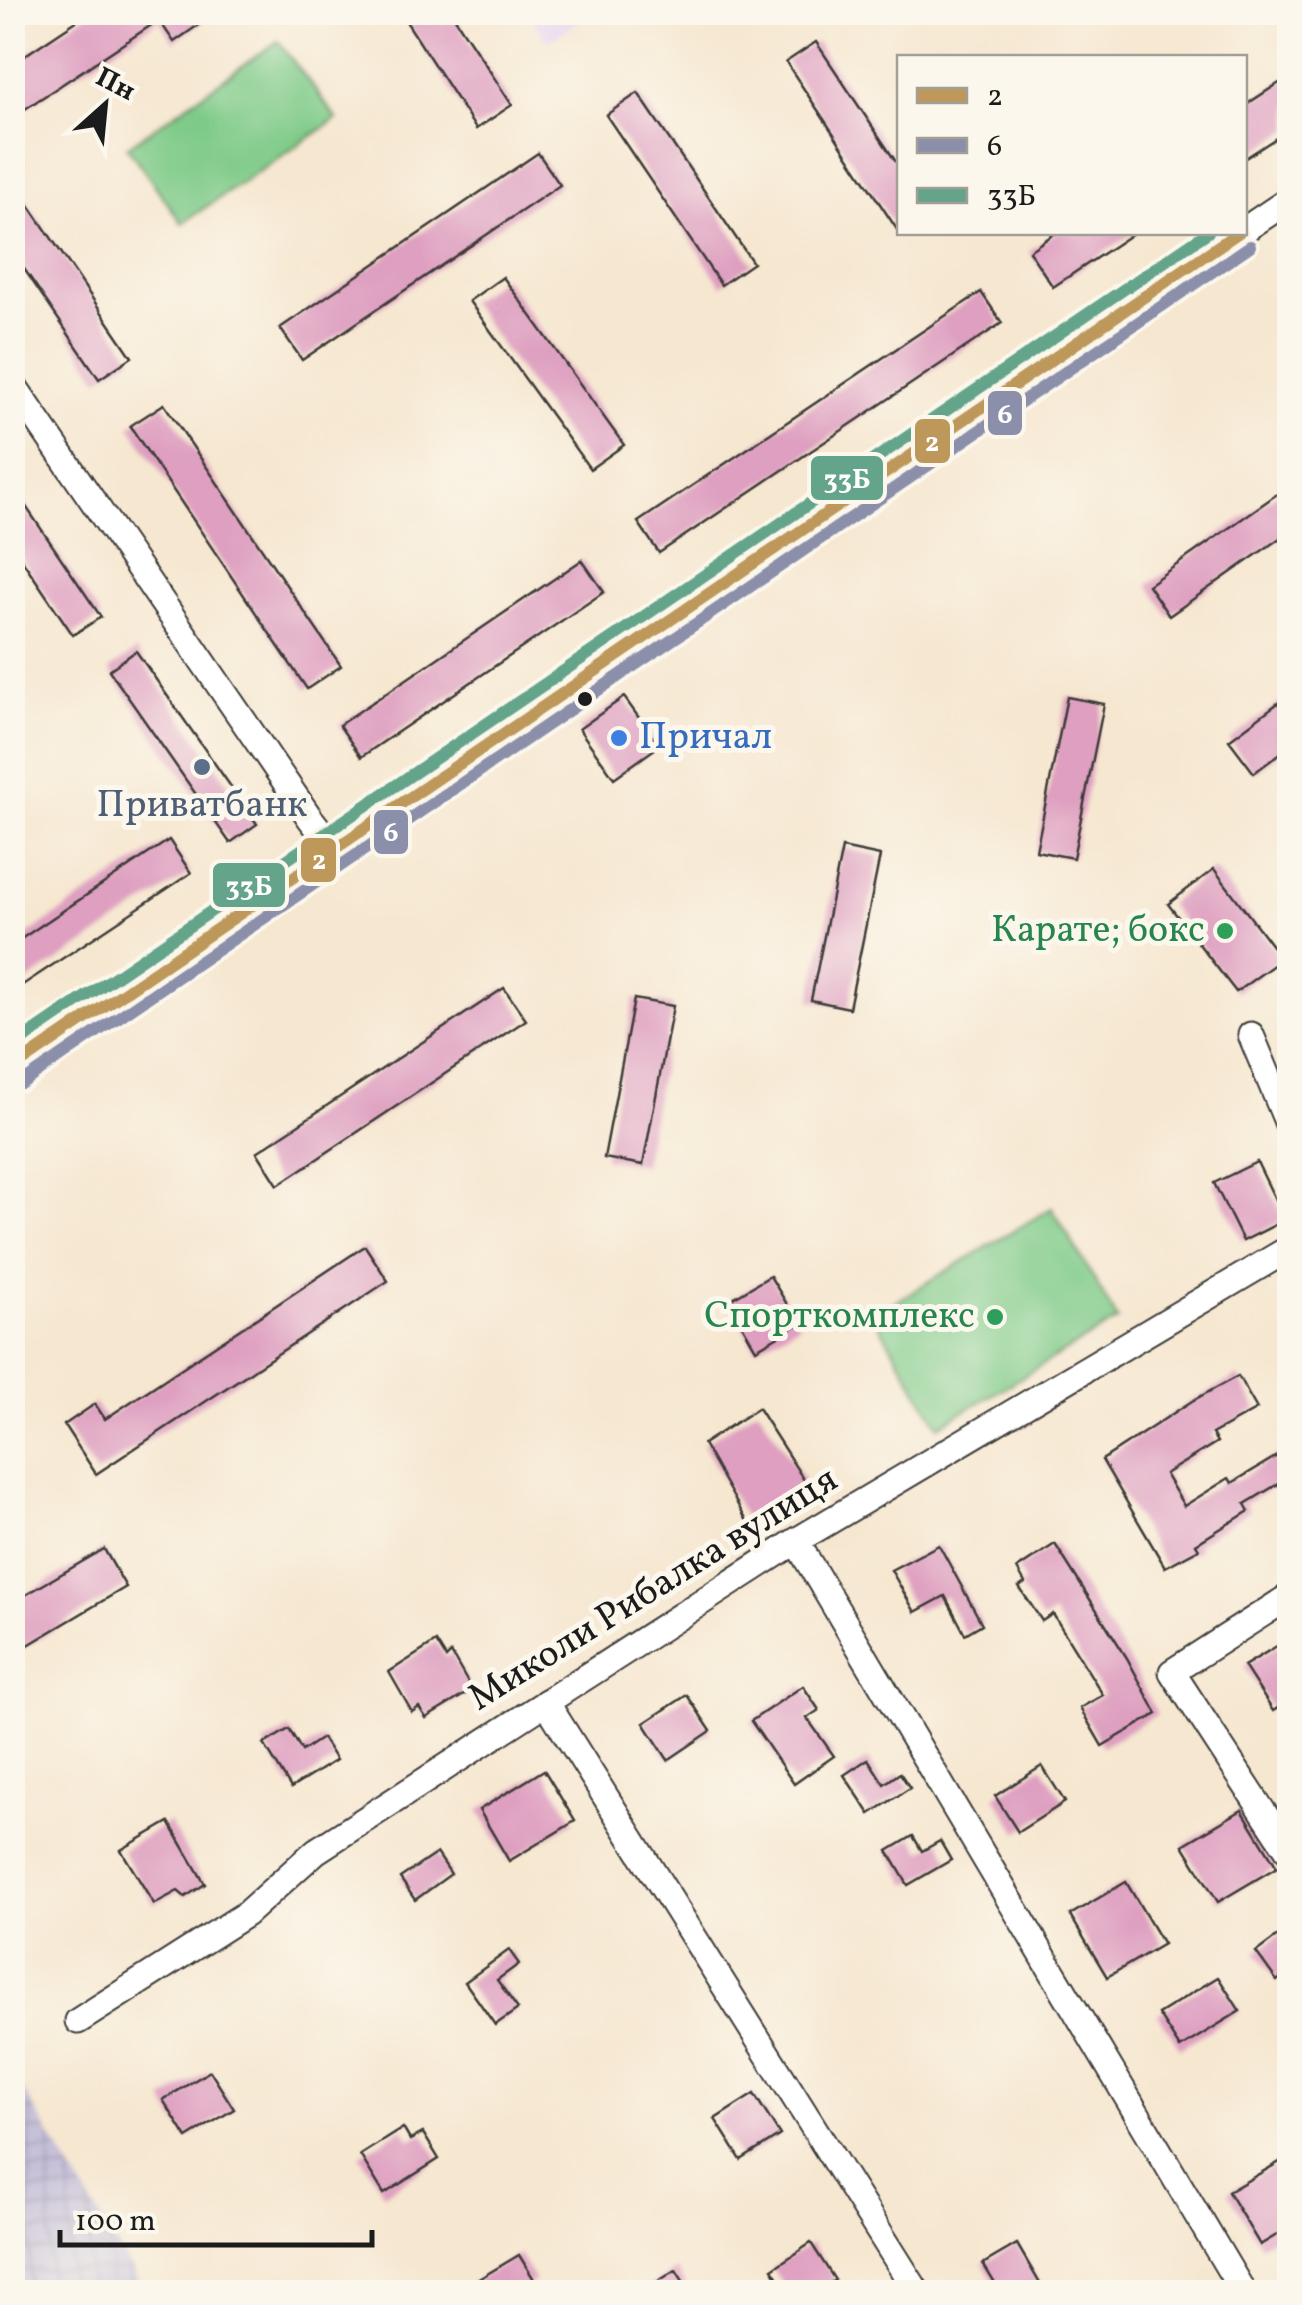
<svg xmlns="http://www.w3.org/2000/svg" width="1302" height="2305" font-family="Vollkorn,serif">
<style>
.built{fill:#e4d3f1}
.industrial{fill:url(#industrial-grid)}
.pitch{fill:#7eca88;stroke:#4d7352;stroke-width:2.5}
.building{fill:#de9fc0}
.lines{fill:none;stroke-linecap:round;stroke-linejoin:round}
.minor-casing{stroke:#3d3a37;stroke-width:29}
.minor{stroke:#fff;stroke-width:25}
.bus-1-casing{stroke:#fbf7ec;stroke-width:20}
.bus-2-casing{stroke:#fbf7ec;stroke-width:20}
.bus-3-casing{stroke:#fbf7ec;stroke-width:20}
.bus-1{stroke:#bd985a;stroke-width:12}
.bus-2{stroke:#8c8faa;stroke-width:12}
.bus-3{stroke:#63a48b;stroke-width:12}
.bus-dot{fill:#1c1c1c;stroke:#fbf7ec;stroke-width:4}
.shop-dot{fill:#3f7fe0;stroke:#fbf7ec;stroke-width:4}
.service-dot{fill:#5c6f8a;stroke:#fbf7ec;stroke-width:4}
.leisure-dot{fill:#2e9e5b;stroke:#fbf7ec;stroke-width:4}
.labels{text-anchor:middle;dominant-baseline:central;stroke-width:10;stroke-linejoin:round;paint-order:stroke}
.shop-label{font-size:38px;fill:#366cbe;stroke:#fbf7ec;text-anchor:start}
.service-label{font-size:38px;fill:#4e5e75;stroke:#fbf7ec}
.leisure-label{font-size:38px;fill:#27864d;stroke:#fbf7ec;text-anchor:end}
.street-label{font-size:38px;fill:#1c1c1c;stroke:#fbf7ec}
.line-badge{stroke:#fbf7ec;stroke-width:4}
.badge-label{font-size:28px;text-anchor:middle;font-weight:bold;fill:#fff}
</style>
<defs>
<pattern id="industrial-grid" width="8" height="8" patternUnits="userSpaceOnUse" patternTransform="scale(2.5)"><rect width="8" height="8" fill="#c6c0d9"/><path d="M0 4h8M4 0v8" fill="none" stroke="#aaa4ba"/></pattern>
</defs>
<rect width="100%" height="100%" fill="#fbf7ec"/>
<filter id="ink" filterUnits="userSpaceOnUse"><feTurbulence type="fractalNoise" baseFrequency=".01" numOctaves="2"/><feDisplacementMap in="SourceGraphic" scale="20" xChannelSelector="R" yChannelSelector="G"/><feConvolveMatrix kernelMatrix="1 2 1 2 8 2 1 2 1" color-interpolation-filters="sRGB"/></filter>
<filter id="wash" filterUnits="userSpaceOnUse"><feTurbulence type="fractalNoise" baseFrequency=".0048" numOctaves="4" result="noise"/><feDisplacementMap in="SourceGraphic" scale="40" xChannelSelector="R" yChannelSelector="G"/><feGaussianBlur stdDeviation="2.25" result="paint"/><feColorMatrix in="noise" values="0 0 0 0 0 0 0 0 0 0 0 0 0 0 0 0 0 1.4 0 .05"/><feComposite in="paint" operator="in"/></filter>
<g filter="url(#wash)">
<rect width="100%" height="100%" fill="#f6e7d0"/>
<polygon class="built" points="528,13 592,13 548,42"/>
<polygon class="industrial" points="23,2090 145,2292 13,2292 13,2096"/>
<g class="pitch">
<polygon points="278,41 337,119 182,223 127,147"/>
<polygon points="1052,1208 1118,1320 939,1426 873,1315"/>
</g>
<g id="blocks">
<g class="building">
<polygon points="90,12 217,12 174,42 159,20 25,109 12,90 12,64"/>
<polygon points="400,12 451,12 512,105 476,129"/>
<polygon points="816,42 900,168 900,234 786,62"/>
<polygon points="1290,76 1290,129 1244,159 1244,106"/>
<polygon points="638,93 753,263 721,285 606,115"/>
<polygon points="538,153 560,185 302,360 280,328"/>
<polygon points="12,180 132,357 99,379 12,251"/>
<polygon points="1057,232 1135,232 1053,287 1029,251"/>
<polygon points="503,277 624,445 590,469 469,301"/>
<polygon points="981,292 1002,323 659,553 638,522"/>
<polygon points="164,404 341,666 307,689 130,426"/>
<polygon points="1290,485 1290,531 1169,616 1148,585"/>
<polygon points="12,486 101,617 73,635 12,545"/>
<polygon points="582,560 604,592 361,757 339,725"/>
<polygon points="136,651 257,824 230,843 109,670"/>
<polygon points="1290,694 1290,746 1254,773 1229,740"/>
<polygon points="624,697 659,746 614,778 579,729"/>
<polygon points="1067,697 1104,704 1073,858 1036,851"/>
<polygon points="169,840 191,873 12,992 12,945"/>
<polygon points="842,848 880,856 849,1008 811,1000"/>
<polygon points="1214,869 1282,959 1236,992 1168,904"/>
<polygon points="504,988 526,1020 278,1185 257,1152"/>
<polygon points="634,999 673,1006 643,1165 604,1158"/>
<polygon points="1257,1162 1285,1220 1243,1241 1214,1183"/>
<polygon points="365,1246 388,1281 96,1474 64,1425 95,1404 105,1419"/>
<polygon points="770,1276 799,1324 756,1349 728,1301"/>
<polygon points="1238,1376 1257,1409 1212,1434 1217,1442 1165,1474 1184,1506 1229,1478 1232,1483 1290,1448 1290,1502 1278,1484 1245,1504 1249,1511 1196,1544 1199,1549 1165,1567 1102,1460 1192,1401"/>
<polygon points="758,1408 815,1497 755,1535 703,1444"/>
<polygon points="1055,1544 1127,1658 1157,1714 1102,1746 1080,1708 1103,1695 1053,1614 1042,1621 1019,1587 1025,1583 1017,1569"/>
<polygon points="939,1545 982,1624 965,1634 945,1596 915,1612 891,1570"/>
<polygon points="104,1549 126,1587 18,1651 12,1642 12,1603"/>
<polygon points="1290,1638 1290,1700 1273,1711 1244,1666"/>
<polygon points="436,1642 446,1658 451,1653 472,1690 426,1718 419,1707 412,1712 389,1672"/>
<polygon points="803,1686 819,1710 807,1718 834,1756 794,1784 751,1721"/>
<polygon points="687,1695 711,1731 668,1760 644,1723"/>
<polygon points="289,1729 302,1751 322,1738 336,1760 291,1788 264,1744"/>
<polygon points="868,1759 884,1784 900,1773 910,1788 870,1814 844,1775"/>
<polygon points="1042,1766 1065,1802 1018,1832 995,1796"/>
<polygon points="544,1770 575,1821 509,1861 479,1810"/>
<polygon points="1242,1810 1277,1867 1218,1902 1183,1845"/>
<polygon points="169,1822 205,1884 185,1897 178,1891 154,1904 121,1850"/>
<polygon points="913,1836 922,1851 940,1841 951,1860 908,1885 888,1851"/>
<polygon points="437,1853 451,1874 415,1900 400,1878"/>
<polygon points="1126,1882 1163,1944 1107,1977 1070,1915"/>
<polygon points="1290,1927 1290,1971 1277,1981 1256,1952"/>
<polygon points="509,1950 519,1964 497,1980 518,2009 495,2025 465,1982"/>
<polygon points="1218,1977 1240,2011 1180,2048 1158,2014"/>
<polygon points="210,2071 234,2109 187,2138 163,2100"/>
<polygon points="754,2094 780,2135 741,2160 715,2119"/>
<polygon points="403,2128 410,2140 423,2133 439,2159 384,2194 360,2155"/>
<polygon points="1290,2156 1290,2227 1260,2245 1228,2192"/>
<polygon points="811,2243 835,2280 815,2292 787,2292 772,2269"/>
<polygon points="1017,2244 1042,2287 1032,2292 1000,2292 983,2264"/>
<polygon points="519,2255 535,2281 515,2292 457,2292"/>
<polygon points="676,2270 690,2292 641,2292"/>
</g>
</g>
</g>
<g filter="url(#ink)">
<use href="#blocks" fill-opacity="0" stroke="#3d3a37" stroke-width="2.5"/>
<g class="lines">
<g class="minor-casing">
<g id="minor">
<polyline points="1244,230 1290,199"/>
<polyline points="12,383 310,818 335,850"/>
<polyline points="1251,1035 1290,1129"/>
<polyline points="12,1069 1240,232"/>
<polyline points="796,1541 1243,2292"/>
<polyline points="1290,1596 1172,1672 1290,1853"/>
<polyline points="546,1702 917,2292"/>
<polyline points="78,2021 246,1914 316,1851 796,1541 1290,1248"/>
</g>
</g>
<use href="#minor" class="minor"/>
<g class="bus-1-casing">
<polyline id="bus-1" points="12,1069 1239,232"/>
</g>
<g class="bus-2-casing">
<polyline id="bus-2" points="22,1083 1250,246"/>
</g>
<g class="bus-3-casing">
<polyline id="bus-3" points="12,1047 1208,232"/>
</g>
<use href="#bus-1" class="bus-1"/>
<use href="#bus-2" class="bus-2"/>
<use href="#bus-3" class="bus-3"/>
</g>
</g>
<circle class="bus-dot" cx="585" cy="699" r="9"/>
<circle class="shop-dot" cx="619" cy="738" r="10"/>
<circle class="service-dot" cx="202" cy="767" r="10"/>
<g class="leisure-dot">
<circle cx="1225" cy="931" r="10"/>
<circle cx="995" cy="1317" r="10"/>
</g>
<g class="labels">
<g class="shop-label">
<text x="639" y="738">Причал</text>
</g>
<g class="service-label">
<text x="202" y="806">Приватбанк</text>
</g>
<g class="leisure-label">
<text x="1205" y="931">Карате; бокс</text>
<text x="975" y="1317">Спорткомплекс</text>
</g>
<g class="street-label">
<text transform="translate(654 1590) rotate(-32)">Миколи Рибалка вулиця</text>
</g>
</g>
<g class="line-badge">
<rect x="986" y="389" width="38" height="48" rx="10" fill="#8c8faa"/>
<rect x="913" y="417" width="39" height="48" rx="10" fill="#bd985a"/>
<rect x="809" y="454" width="76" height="48" rx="10" fill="#63a48b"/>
<rect x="372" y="808" width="38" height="48" rx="10" fill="#8c8faa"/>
<rect x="299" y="836" width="39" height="48" rx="10" fill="#bd985a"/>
<rect x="211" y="861" width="76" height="48" rx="10" fill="#63a48b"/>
</g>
<g class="badge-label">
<text x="1005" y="423">6</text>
<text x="932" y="451">2</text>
<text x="847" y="488">33Б</text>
<text x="391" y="841">6</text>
<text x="319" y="869">2</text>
<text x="249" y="895">33Б</text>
</g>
<rect width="1302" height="2305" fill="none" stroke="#fbf7ec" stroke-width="50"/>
<rect x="897" y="55" width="350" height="180" fill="#fbf7ec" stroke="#a29f99" stroke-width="2.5"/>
<rect x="917" y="88" width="50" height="15" fill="#bd985a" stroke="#a29f99" stroke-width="2.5"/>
<text x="987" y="105" font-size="30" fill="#1c1c1c">2</text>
<rect x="917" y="138" width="50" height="15" fill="#8c8faa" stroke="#a29f99" stroke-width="2.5"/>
<text x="987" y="155" font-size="30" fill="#1c1c1c">6</text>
<rect x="917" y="188" width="50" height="15" fill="#63a48b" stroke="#a29f99" stroke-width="2.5"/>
<text x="987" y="205" font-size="30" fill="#1c1c1c">33Б</text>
<g transform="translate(105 105) rotate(27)" stroke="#fbf7ec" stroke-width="8" paint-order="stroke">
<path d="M0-8L18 38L0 25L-18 38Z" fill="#1c1c1c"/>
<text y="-15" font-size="28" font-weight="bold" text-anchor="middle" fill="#1c1c1c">Пн</text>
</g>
<path d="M60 2230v15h312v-15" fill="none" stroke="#1c1c1c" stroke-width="5"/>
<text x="75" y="2230" font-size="30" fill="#1c1c1c" stroke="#fbf7ec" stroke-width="8" paint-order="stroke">100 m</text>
</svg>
